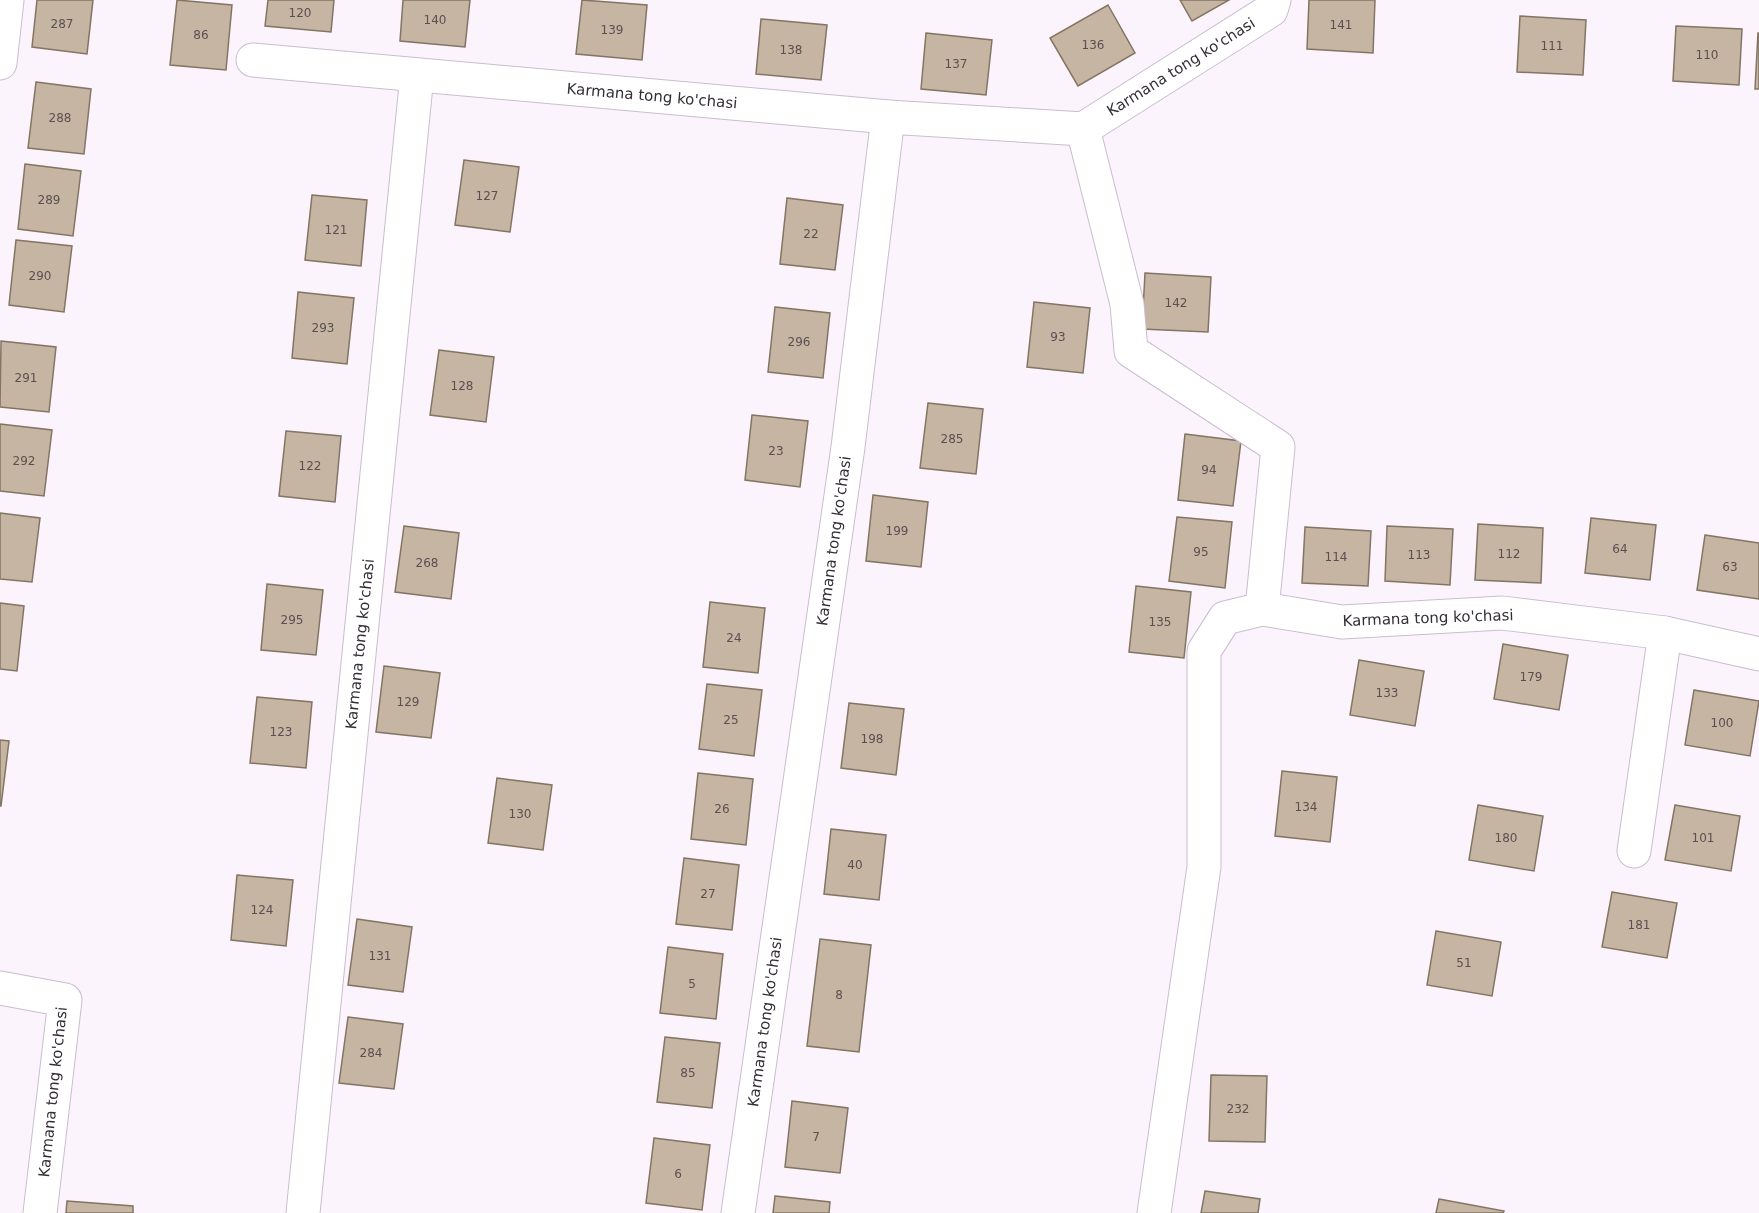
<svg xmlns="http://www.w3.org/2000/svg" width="1759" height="1213" font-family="'DejaVu Sans',sans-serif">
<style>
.building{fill:#c7b5a3;stroke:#847463;stroke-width:1.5}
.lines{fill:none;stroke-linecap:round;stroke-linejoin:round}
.minor-casing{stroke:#cbbcd0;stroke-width:35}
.minor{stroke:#fff;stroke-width:33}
.labels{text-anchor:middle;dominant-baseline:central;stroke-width:5;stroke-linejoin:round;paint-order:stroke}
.number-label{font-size:12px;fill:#595051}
.street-label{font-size:15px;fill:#342e36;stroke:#fff}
</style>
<rect width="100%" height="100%" fill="#fbf4fd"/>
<g class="building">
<polygon points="37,0 93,0 87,54 32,47"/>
<polygon points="177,0 232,5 226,70 170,65"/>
<polygon points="268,0 334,0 331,32 265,26"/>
<polygon points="403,0 470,0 465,47 400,41"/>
<polygon points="582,0 647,5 642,60 576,54"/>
<polygon points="1180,0 1229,0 1192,21"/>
<polygon points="1309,0 1375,0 1373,53 1307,49"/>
<polygon points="1108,5 1135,53 1078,86 1050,38"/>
<polygon points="1520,16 1586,20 1583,75 1517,72"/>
<polygon points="761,19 827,25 821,80 756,74"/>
<polygon points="1676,26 1742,29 1739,85 1673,81"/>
<polygon points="926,33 992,40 986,95 921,89"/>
<polygon points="1758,33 1759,33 1759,89 1755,89"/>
<polygon points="36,82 91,89 84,154 28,148"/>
<polygon points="464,160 519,167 510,232 455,225"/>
<polygon points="25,164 81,171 73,236 18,229"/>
<polygon points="312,195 367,200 361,266 305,260"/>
<polygon points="787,198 843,205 835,270 780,264"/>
<polygon points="16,240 72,246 64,312 9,305"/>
<polygon points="1145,273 1211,277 1208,332 1142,329"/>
<polygon points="298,292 354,298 347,364 292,358"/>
<polygon points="1034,302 1090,308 1083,373 1027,367"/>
<polygon points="775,307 830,313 823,378 768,372"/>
<polygon points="1,341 56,347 49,412 0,407"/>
<polygon points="439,350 494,357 486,422 430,415"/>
<polygon points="928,403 983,409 976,474 920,468"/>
<polygon points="752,415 808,421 800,487 745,480"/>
<polygon points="0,424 52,430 44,496 0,491"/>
<polygon points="286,431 341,436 335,502 279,496"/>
<polygon points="1185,434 1241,441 1233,506 1178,500"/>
<polygon points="873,495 928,502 921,567 866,561"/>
<polygon points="0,513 40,518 32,582 0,579"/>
<polygon points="1177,517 1232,522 1225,588 1169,581"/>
<polygon points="1591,518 1656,525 1650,580 1585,573"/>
<polygon points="1478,524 1543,528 1541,583 1475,580"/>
<polygon points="404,526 459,533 451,599 395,592"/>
<polygon points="1387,526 1453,529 1450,585 1385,581"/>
<polygon points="1305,527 1371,531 1368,586 1302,583"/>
<polygon points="1705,535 1759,543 1759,599 1697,590"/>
<polygon points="267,584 323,590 316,655 261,650"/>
<polygon points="1136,586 1191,592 1184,658 1129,652"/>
<polygon points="710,602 765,608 758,673 703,667"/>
<polygon points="0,603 24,606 17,671 0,669"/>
<polygon points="1503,644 1568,655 1559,710 1494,699"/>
<polygon points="1359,660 1424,671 1415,726 1350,715"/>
<polygon points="384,666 440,673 431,738 376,732"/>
<polygon points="707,684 762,690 754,756 699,749"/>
<polygon points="1694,690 1759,701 1750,756 1685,745"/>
<polygon points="257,697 312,702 306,768 250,763"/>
<polygon points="849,703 904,709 896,775 841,768"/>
<polygon points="0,740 9,741 1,806 0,806"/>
<polygon points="1282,771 1337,777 1330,842 1275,836"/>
<polygon points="698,773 753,779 746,845 691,839"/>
<polygon points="497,778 552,785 543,850 488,843"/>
<polygon points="1478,805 1543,816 1534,871 1469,860"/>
<polygon points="1675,805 1740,816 1731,871 1665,860"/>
<polygon points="831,829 886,835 879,900 824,894"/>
<polygon points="684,858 739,865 732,930 676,924"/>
<polygon points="237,875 293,880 286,946 231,940"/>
<polygon points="1612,892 1677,903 1667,958 1602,947"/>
<polygon points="357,919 412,927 403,992 348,985"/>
<polygon points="1436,931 1501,942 1492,996 1427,985"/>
<polygon points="820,939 871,945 859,1052 807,1046"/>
<polygon points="668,947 723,954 716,1019 660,1013"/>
<polygon points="348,1017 403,1024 394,1089 339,1083"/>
<polygon points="665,1037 720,1043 712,1108 657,1102"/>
<polygon points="1211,1075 1267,1076 1265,1142 1209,1141"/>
<polygon points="792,1101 848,1108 840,1173 785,1167"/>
<polygon points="654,1138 710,1145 702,1210 646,1203"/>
<polygon points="1205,1191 1260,1199 1258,1213 1201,1213"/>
<polygon points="775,1196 830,1202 829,1213 773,1213"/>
<polygon points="1439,1199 1504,1211 1503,1213 1436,1213"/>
<polygon points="67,1201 133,1206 133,1213 66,1213"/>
</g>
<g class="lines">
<g class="minor-casing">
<g id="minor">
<polyline points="253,60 888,117"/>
<polyline points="0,63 7,0"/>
<polyline points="1083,129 1271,10 1274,0"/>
<polyline points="1634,851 1665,633"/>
<polyline points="0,988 65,1000 40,1213"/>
<polyline points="303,1213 417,75"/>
<polyline points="738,1213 848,447 888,117 1083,129 1127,304 1131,351 1278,447 1262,609 1342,622 1502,613 1665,633 1759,654"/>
<polyline points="1154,1213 1204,867 1204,651 1225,618 1262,609"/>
</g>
</g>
<use href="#minor" class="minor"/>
</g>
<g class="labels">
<g class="number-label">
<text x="300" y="13">120</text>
<text x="435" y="20">140</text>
<text x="62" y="24">287</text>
<text x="1341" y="25">141</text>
<text x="612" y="30">139</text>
<text x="201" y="35">86</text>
<text x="1093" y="45">136</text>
<text x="1552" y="46">111</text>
<text x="791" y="50">138</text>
<text x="1707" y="55">110</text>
<text x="956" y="64">137</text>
<text x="60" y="118">288</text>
<text x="487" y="196">127</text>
<text x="49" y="200">289</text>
<text x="336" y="230">121</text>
<text x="811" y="234">22</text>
<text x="40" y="276">290</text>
<text x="1176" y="303">142</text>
<text x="323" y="328">293</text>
<text x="1058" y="337">93</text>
<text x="799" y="342">296</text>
<text x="26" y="378">291</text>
<text x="462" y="386">128</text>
<text x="952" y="439">285</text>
<text x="776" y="451">23</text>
<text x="24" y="461">292</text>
<text x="310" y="466">122</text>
<text x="1209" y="470">94</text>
<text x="897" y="531">199</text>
<text x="1620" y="549">64</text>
<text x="1201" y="552">95</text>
<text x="1509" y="554">112</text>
<text x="1419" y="555">113</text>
<text x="1336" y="557">114</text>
<text x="427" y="563">268</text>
<text x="1730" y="567">63</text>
<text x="292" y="620">295</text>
<text x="1160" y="622">135</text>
<text x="734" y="638">24</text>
<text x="1531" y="677">179</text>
<text x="1387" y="693">133</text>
<text x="408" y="702">129</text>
<text x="731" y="720">25</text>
<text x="1722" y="723">100</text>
<text x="281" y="732">123</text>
<text x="872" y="739">198</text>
<text x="1306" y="807">134</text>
<text x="722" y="809">26</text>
<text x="520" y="814">130</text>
<text x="1506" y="838">180</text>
<text x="1703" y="838">101</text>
<text x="855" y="865">40</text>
<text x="708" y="894">27</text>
<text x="262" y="910">124</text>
<text x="1639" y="925">181</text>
<text x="380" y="956">131</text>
<text x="1464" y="963">51</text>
<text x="692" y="984">5</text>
<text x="839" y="995">8</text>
<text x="371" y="1053">284</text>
<text x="688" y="1073">85</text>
<text x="1238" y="1109">232</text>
<text x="816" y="1137">7</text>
<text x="678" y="1174">6</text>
</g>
<g class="street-label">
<text transform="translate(1181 67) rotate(-32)">Karmana tong ko'chasi</text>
<text transform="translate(652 96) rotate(5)">Karmana tong ko'chasi</text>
<text transform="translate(834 541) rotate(-82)">Karmana tong ko'chasi</text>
<text transform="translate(1428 618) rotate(-2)">Karmana tong ko'chasi</text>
<text transform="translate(360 644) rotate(-84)">Karmana tong ko'chasi</text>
<text transform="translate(765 1022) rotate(-82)">Karmana tong ko'chasi</text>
<text transform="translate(53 1092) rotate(-84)">Karmana tong ko'chasi</text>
</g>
</g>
</svg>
